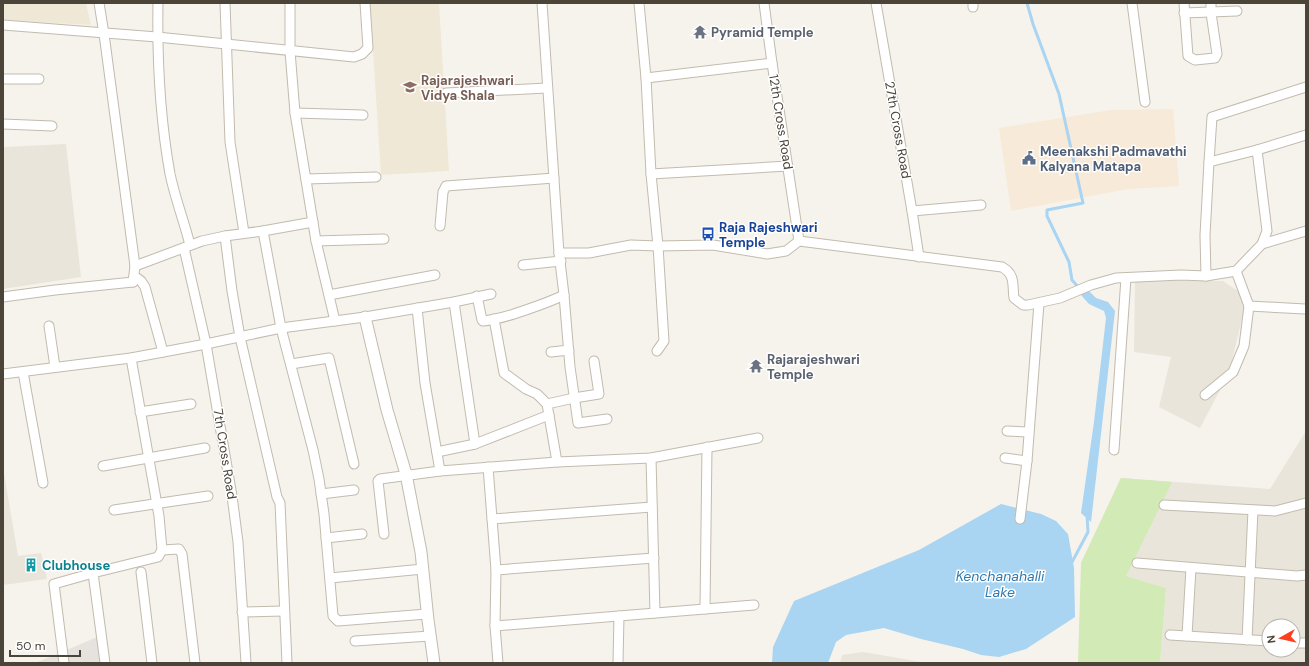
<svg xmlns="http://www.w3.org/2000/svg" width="1309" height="666" font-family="'DM Sans',sans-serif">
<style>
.residential{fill:#eae5da;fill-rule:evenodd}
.commercial{fill:#f7ead8}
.industrial{fill:#e6e2dd}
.education{fill:#efe8d6}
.green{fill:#d2eab5}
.water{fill:#a9d4f2}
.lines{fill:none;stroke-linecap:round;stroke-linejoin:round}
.stream{stroke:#a9d4f2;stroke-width:3}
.minor-casing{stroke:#c2bbae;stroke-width:11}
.tertiary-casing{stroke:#c2bbae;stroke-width:13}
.minor{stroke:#fff;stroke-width:9}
.tertiary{stroke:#fff;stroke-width:11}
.labels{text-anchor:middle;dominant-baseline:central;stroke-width:3;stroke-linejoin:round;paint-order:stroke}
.worship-label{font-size:13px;font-weight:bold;fill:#5b616d;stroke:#fff;text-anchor:start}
.education-label{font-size:13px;font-weight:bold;fill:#785e54;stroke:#fff;text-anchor:start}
.street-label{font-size:13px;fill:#4b4439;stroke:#fff}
.service-label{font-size:13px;font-weight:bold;fill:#4e5e75;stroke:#fff;text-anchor:start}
.transit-label{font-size:13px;font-weight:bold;fill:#164399;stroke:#fff;text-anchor:start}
.culture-label{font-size:13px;font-weight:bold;fill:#0d838f;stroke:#fff;text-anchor:start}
.water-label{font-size:14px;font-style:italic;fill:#2e7ab2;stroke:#fff}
</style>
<rect width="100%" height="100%" fill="#f6f3ec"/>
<g class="residential">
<polygon points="66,144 81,277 3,289 3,147"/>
<polygon points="1135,280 1223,281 1241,293 1245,306 1229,373 1200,428 1159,407 1171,357 1134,352"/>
<path d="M1306,431V663H1160L1166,588L1081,563L1121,478L1270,489ZM1269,626H1293V650H1269Z"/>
<polygon points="3,467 18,556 41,553 47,579 3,585"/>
<polygon points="863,652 927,663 840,663 842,655"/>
</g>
<polygon class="commercial" points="1173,109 1179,186 1128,189 1011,211 999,128 1111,110"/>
<polygon class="industrial" points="97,637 100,663 35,663 55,655"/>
<g class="education">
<polygon points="3,3 86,3 91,25 3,20"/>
<polygon points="370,3 439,3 449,171 381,175"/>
</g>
<polygon class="green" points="1121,478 1172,482 1126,576 1166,588 1160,663 1078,663 1081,563"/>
<g class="water">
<polygon points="1088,290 1096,298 1108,302 1115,311 1091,522 1081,513 1094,422 1106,318 1104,311 1089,304 1081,295"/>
<polygon points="1001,504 1041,514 1056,521 1068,534 1074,568 1075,617 1026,649 999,657 981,655 963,649 921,639 884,628 846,635 836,642 828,663 772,663 773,647 794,601 919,550"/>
</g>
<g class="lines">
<g class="stream">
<polyline points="1027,3 1033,24 1059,94 1083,203 1047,210 1047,216 1069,262 1072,280 1079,288"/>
<polyline points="1071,564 1088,532 1087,515"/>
</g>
<g class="minor-casing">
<g id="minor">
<path d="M158,3C157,60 160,118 170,174C175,198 184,221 190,245"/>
<polyline points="225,3 230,142 244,233"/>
<polyline points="290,3 290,51 295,113 316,241 335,321"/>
<polyline points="542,3 559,253 564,295 570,367 578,423 607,419"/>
<polyline points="639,3 646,78 651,174 658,246 664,341 657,351"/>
<polyline points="764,3 772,63 799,241"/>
<polyline points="876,3 912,211 919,257"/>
<polyline points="973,3 973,7"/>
<polyline points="1132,3 1145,102"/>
<polyline points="1184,3 1188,56 1195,60 1215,58 1217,54 1211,13 1211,3"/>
<polyline points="1184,13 1237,11"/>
<polyline points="3,25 157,37 354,57 362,54 368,48 365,3"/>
<polyline points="646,78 772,63"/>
<polyline points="3,79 39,79"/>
<polyline points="446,93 547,88"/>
<polyline points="295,113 363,115"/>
<polyline points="3,124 52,126"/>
<polyline points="1257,150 1209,162 1212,117 1306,87"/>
<polyline points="651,174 788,166"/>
<polyline points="306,179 376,177"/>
<polyline points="912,211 981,205"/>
<polyline points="440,226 443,192 446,186 554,178"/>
<polyline points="263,231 281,328 313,450 319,479 324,514 333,616 338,621 427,614"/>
<polyline points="225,236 232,291 240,337 277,497 280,503 287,663"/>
<polyline points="316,241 384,239"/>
<polyline points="1262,244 1267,231 1257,150 1306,135"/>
<polyline points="184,248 206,344 232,496 238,542 246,663"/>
<path d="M559,253H589L631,245L658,246L713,245L767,254L786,251L799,241L1002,267C1016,275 1012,285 1014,298L1023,305H1028L1060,298L1091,285L1116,278L1181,275L1206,276L1236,271L1262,244L1306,231"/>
<polyline points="523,265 561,261"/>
<polyline points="135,266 202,241 225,236 263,231 313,222"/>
<polyline points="1206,276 1205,235 1209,162"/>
<polyline points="133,282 137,278 141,281 145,287 163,352"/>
<polyline points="329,295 435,275"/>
<path d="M477,296L482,320L483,321C494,320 504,317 514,314C531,308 548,303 564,295"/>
<polyline points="3,297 55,290 133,282 135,266 104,34 99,3"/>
<polyline points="454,302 475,444 549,415"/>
<polyline points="1249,306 1305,309"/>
<polyline points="417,308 425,383 440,471"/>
<polyline points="494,319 504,373 526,389 537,394 547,404"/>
<polyline points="49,326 55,367"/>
<polyline points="551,352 569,350"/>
<polyline points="291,364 329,358 354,464"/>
<polyline points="23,372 43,483"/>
<polyline points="3,374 131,358 206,344 281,328 365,317 454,302 491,294"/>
<polyline points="1205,395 1233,372 1244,346 1249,306 1236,271"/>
<polyline points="140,412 191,404"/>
<polyline points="1007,431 1029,432"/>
<polyline points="1114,450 1126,278"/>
<polyline points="437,452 475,444"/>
<polyline points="651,458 655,613"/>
<polyline points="1005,458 1027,461"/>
<polyline points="557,462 547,404 574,398 599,394 594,361"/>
<polyline points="103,466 205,448"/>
<polyline points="488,467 496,570 495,626 754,605"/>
<polyline points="321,494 354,490"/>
<polyline points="1164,505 1275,511 1306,503"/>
<polyline points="114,510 208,496"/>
<polyline points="492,519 652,507"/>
<polyline points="1020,519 1027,461 1039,303"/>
<polyline points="384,534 378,481 380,479 440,471 557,462 651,458 758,438"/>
<polyline points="326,538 362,534"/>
<polyline points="162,550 179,549 182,554 195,663"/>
<polyline points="1137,563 1297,576 1306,575"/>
<polyline points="496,570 654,558"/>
<polyline points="141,572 152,663"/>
<polyline points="330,578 423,569"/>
<polyline points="705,609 707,447"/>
<polyline points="242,612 284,611"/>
<polyline points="495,626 498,663"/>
<polyline points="1170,635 1269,641"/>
<polyline points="1187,636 1191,568"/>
<polyline points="1247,640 1253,510"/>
<polyline points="355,641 430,636"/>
<polyline points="1293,643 1306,643"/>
<polyline points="64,663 54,584 93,573"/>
<polyline points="105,663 93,573 158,557 162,550 159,516 131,358"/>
<polyline points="618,663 619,616"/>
</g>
</g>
<g class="tertiary-casing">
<polyline id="tertiary" points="365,317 387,410 406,474 421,552 428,620 434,663"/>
</g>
<use href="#minor" class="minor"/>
<use href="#tertiary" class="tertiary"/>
</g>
<defs>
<g id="temple-bare" transform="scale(1.08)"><path d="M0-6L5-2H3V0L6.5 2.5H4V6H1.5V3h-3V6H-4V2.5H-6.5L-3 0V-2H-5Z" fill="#6b7280" stroke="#fff" stroke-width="2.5" paint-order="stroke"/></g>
<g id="school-bare" transform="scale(1.08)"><path d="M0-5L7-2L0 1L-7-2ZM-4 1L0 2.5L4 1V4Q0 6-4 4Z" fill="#8d6e63" stroke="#fff" stroke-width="2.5" paint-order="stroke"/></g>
<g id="civic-bare" transform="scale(1.08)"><path d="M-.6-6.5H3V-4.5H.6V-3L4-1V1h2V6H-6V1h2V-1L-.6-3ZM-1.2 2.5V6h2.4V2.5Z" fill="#5c6f8a" stroke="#fff" stroke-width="2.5" paint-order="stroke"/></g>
<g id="bus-bare" transform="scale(1.08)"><path d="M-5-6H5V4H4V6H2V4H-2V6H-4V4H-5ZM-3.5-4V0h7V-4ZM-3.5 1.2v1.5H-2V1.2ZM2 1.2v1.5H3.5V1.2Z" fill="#1a4fb4" stroke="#fff" stroke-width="2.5" paint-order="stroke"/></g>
<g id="building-bare" transform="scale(1.08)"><path d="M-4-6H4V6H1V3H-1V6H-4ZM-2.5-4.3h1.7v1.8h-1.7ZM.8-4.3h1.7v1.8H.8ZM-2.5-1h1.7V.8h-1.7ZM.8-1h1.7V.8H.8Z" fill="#0f9aa8" stroke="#fff" stroke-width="2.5" paint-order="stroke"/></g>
</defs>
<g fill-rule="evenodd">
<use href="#temple-bare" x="700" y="32"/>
<use href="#school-bare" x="410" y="87"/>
<use href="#civic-bare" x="1029" y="158"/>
<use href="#bus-bare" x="708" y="234"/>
<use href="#temple-bare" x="756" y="366"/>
<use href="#building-bare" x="31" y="565"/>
</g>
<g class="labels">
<g class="worship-label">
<text x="711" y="32">Pyramid Temple</text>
<text x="767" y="359">Rajarajeshwari<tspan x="767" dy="15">Temple</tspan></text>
</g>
<g class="education-label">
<text x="421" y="80">Rajarajeshwari<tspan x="421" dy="15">Vidya Shala</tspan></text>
</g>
<g class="street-label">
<text transform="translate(781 122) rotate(81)">12th Cross Road</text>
<text transform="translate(898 130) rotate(80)">27th Cross Road</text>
<text transform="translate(225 454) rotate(81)">7th Cross Road</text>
</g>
<g class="service-label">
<text x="1040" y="151">Meenakshi Padmavathi<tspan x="1040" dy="15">Kalyana Matapa</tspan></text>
</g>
<g class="transit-label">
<text x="719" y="227">Raja Rajeshwari<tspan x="719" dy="15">Temple</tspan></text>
</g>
<g class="culture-label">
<text x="42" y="565">Clubhouse</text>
</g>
<g class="water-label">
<text x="1000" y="576">Kenchanahalli<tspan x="1000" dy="16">Lake</tspan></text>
</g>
</g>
<rect width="1309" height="666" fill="none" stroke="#4b4439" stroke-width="8"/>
<g transform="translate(1281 638) rotate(262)"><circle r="19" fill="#ffffff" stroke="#b7b4b0"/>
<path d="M0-3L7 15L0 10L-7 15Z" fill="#fc3f1d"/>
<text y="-6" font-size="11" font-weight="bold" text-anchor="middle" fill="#4b4439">N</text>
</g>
<path d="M10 650v6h70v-6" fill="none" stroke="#4b4439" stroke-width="2"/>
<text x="16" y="650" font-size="12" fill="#4b4439" stroke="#ffffff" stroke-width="3" paint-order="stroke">50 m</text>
</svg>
